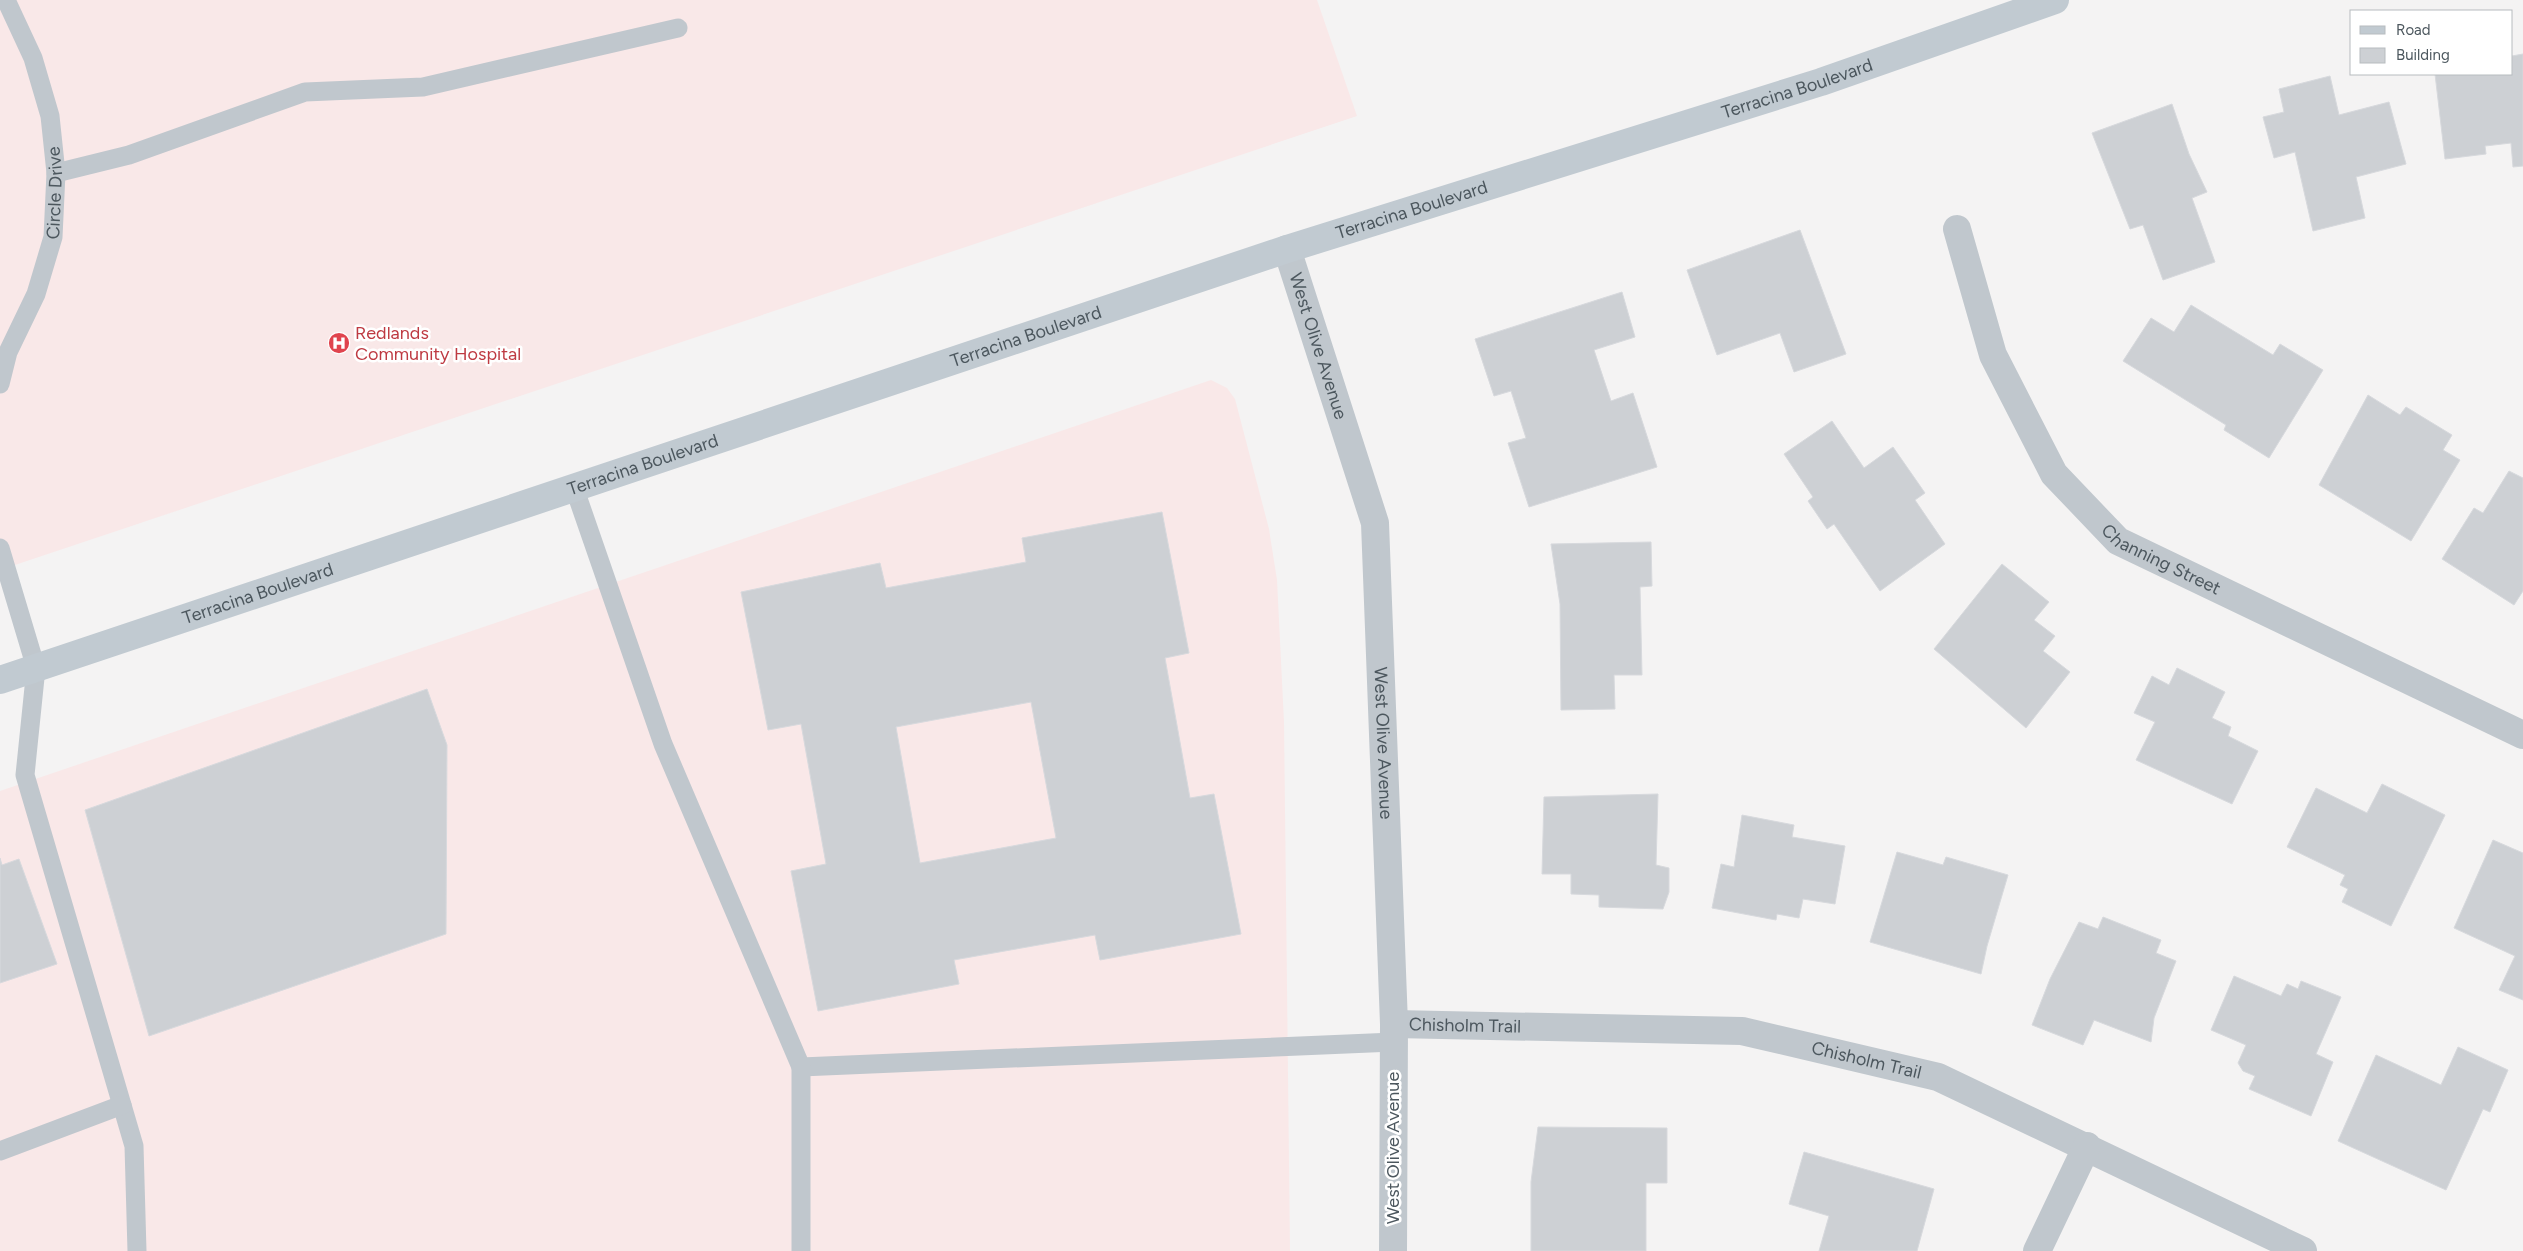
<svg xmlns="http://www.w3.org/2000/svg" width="2523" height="1251" font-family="Figtree,sans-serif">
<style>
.medical{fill:#f9e8e8}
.building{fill:#cdd0d4;stroke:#d7d9dd;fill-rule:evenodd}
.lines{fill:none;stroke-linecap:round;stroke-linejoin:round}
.service{stroke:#c0c7cd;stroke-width:19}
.minor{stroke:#c0c7cd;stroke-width:28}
.tertiary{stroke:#c0c7cd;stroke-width:28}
.secondary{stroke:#c1cad1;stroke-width:28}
.labels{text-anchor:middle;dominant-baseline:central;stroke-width:5;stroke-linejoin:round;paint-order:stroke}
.street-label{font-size:18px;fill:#4c575e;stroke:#fff}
.health-label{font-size:18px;fill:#be3a42;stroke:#fff;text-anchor:start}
</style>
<rect width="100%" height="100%" fill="#f4f3f3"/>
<g class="medical">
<polygon points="0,0 1317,0 1357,116 0,570"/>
<polygon points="1211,380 1227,388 1235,399 1269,529 1277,580 1284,722 1290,1251 0,1251 0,791"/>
</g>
<g class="building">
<polygon points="2523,54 2523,166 2513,167 2511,143 2485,146 2486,154 2445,159 2435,74 2512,74 2512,56"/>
<polygon points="2330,76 2339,115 2389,102 2406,164 2356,177 2365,218 2313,231 2295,152 2274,158 2263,117 2284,112 2279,89"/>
<polygon points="2172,104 2189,154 2207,192 2192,198 2215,262 2163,280 2143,225 2130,229 2092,133"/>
<polygon points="1800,230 1846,354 1794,372 1780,333 1717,355 1687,270"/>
<polygon points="1622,292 1635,337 1594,350 1611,401 1633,393 1657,467 1529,507 1508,443 1526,438 1511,391 1494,396 1475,339"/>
<polygon points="2191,305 2273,355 2280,344 2323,370 2269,458 2224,430 2226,425 2123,361 2151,318 2174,332"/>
<polygon points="2368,395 2400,415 2406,407 2452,435 2443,450 2460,460 2411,541 2319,485"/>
<polygon points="1832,421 1864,468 1893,447 1925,493 1915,500 1945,544 1880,591 1834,524 1827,529 1808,501 1813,497 1784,454"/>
<polygon points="2509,471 2523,478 2523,591 2514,605 2442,559 2474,508 2483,513"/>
<path d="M1162,512L1189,653L1165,658L1190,798L1214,794L1241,934L1100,960L1095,935L954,960L959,984L818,1011L791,871L826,864L801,724L768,730L741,592L880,563L886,588L1026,562L1022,538ZM1031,702L1056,838L920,863L896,727Z"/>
<polygon points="1651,542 1652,586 1640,587 1642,675 1614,675 1615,709 1561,710 1560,604 1551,544"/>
<polygon points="2002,564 2049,602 2034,620 2055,636 2043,651 2070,672 2026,728 1934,649"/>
<polygon points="2177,668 2225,692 2212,718 2231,727 2228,736 2258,751 2232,804 2136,760 2155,722 2134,713 2152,676 2169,685"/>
<polygon points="427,689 447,745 446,934 149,1036 85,810"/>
<polygon points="2382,784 2445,815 2391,926 2342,902 2348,889 2340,885 2345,875 2287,847 2316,788 2367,813"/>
<polygon points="1658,794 1656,865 1669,868 1669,892 1663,909 1599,907 1599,895 1571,894 1571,874 1542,874 1544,797"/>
<polygon points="1742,815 1794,825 1792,837 1845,846 1835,904 1803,899 1799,918 1777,914 1776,920 1712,908 1721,864 1734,867"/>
<polygon points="2493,840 2523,853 2523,1000 2499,990 2515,956 2454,928"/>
<polygon points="1897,852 1943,865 1946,857 2008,875 1987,946 1981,974 1870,942"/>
<polygon points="0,858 2,865 19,859 57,964 0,983"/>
<polygon points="2103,917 2161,940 2156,953 2176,961 2154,1018 2151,1042 2094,1020 2083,1045 2032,1025 2050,979 2079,922 2098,929"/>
<polygon points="2234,976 2281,996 2287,984 2298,989 2301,981 2341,997 2316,1054 2333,1062 2311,1116 2249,1089 2255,1076 2243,1071 2238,1063 2246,1045 2211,1030"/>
<polygon points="2458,1047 2508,1070 2490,1112 2483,1109 2446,1190 2338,1141 2376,1055 2441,1085"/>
<polygon points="1538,1127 1667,1128 1667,1183 1646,1183 1646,1251 1531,1251 1531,1182"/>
<polygon points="1804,1152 1934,1189 1917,1251 1819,1251 1829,1216 1789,1204"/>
</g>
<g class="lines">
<g class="service">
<polyline points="56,173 129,155 305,92 423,87 678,28"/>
<path id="s1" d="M0,384L8,352L36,294L53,237L56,173L50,116L33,58L6,0"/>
<polyline points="574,487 663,744 801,1067 1394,1042"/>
<polyline points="0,548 36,668 25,775 134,1146 137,1251"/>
<polyline points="801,1067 801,1251"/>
<polyline points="0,1151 122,1105"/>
</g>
<g class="minor">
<path id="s2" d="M1957,229L1993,355L2054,474L2118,541L2523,735"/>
<path id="s3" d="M1394,1024L1742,1031L1938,1077L2303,1251"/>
<polyline points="2037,1251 2087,1146"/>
</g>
<path class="tertiary" id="s4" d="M1287,249L1375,523L1394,1024L1393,1251"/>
<path class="secondary" id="s5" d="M0,680L1287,249L1821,82L2055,0"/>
</g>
<defs>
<g id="hospital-disc" transform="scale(1.125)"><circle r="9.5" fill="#e0444e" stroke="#fff"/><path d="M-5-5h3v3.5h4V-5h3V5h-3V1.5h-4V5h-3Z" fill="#fff"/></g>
</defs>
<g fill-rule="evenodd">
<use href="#hospital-disc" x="339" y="343"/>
</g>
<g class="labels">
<g class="street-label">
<text stroke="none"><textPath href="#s5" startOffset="1892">Terracina Boulevard</textPath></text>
<text stroke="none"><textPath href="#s1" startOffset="201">Circle Drive</textPath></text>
<text stroke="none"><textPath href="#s5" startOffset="1488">Terracina Boulevard</textPath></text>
<text stroke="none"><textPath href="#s5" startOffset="1082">Terracina Boulevard</textPath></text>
<text stroke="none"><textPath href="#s4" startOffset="102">West Olive Avenue</textPath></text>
<text stroke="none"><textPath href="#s5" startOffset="678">Terracina Boulevard</textPath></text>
<text stroke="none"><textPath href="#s2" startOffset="404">Channing Street</textPath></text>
<text stroke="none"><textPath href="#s5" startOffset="272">Terracina Boulevard</textPath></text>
<text stroke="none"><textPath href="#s4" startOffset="508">West Olive Avenue</textPath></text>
<text stroke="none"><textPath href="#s3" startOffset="71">Chisholm Trail</textPath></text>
<text stroke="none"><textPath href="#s3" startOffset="476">Chisholm Trail</textPath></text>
<text transform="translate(1393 1148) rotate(-90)">West Olive Avenue</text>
</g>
<g class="health-label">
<text x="355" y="333">Redlands<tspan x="355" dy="21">Community Hospital</tspan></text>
</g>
</g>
<rect x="2350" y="10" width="162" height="65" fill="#ffffff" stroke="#b7bcbf"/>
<rect x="2360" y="26" width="25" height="8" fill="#c1cad1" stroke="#b7bcbf"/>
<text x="2396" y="35" font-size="15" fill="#4c575e">Road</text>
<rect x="2360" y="48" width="25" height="15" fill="#cdd0d4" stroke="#b7bcbf"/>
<text x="2396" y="60" font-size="15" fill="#4c575e">Building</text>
</svg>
